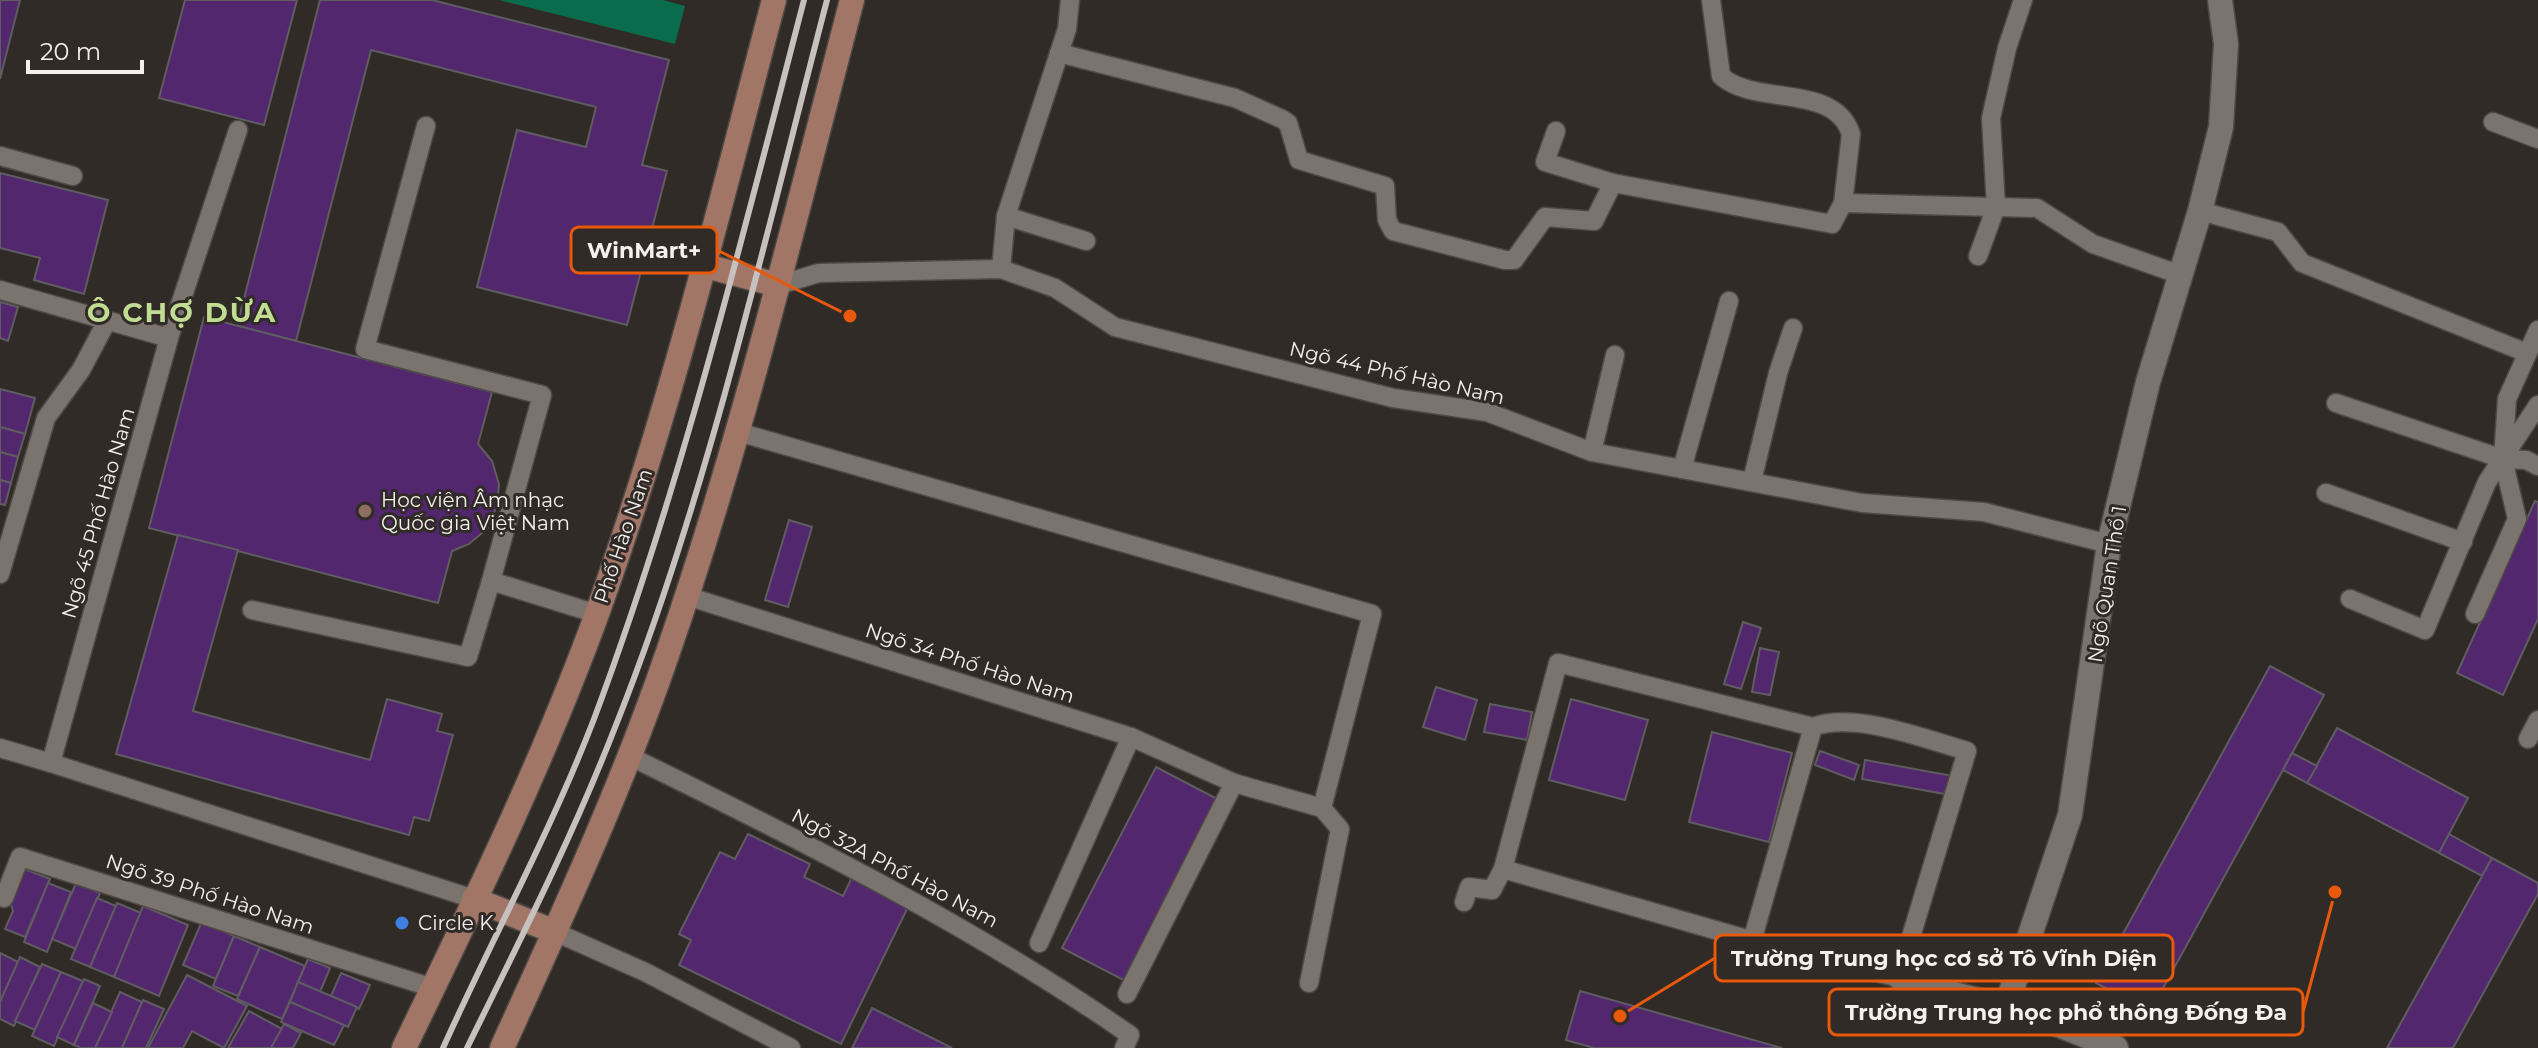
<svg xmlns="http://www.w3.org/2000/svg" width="2538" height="1048" font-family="Montserrat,sans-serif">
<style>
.forest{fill:#086c4d}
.building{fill:#52276d;stroke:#5f5c62;stroke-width:2}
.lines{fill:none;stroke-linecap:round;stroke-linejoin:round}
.service-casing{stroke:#4e4945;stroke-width:21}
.minor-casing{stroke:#4e4945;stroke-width:27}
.secondary-casing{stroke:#4e4945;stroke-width:27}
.service{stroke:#7a736e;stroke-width:18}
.minor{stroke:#7a736e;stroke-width:24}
.secondary{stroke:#a27667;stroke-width:24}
.rail{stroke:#c6c1be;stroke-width:6}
.education-dot{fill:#8d6e63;stroke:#312b27;stroke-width:3}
.shop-dot{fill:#3f7fe0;stroke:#312b27;stroke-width:3}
.labels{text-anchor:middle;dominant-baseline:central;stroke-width:6;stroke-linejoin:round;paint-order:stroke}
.street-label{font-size:20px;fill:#f5f0ee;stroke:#312b27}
.poi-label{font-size:20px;fill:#f5f0ee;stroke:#312b27;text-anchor:start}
.district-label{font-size:28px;font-weight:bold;letter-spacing:2px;fill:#c2dc93;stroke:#312b27}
.leader{fill:none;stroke:#e8590c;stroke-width:3}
.callout-dot{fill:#e8590c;stroke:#312b27;stroke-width:3}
.callout{fill:#312b27;stroke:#e8590c;stroke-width:3}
.callout-label{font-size:22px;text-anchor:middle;font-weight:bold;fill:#f5f0ee}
</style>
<rect width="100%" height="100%" fill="#312b27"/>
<polygon class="forest" points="499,0 663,0 685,6 675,44"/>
<g class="building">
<polygon points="0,0 20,0 0,79"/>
<polygon points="185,0 297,0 264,125 159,98"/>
<polygon points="320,0 432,0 669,60 642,165 667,171 627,325 477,287 517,130 586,147 596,107 371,50 296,341 237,326"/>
<polygon points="0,173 108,200 84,294 34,280 40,258 0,248"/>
<polygon points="0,302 18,307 8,341 0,338"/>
<polygon points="204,317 492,392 478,444 492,461 499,484 497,505 488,528 469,544 452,551 438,603 149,528"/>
<polygon points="0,389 35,398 25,434 0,427"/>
<polygon points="0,427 25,434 18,457 0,452"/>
<polygon points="0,452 18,457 11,483 0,480"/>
<polygon points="0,480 11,483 5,505 0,504"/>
<polygon points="2535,501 2538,502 2538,619 2503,695 2457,673"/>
<polygon points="789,520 812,527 788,607 765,600"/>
<polygon points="178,535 238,550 193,711 370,760 387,699 442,714 437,731 453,735 429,821 414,817 409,835 116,754"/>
<polygon points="1743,622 1761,628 1741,689 1724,684"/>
<polygon points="1760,648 1779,652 1770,695 1752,692"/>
<polygon points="2270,666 2324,695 2150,1012 2096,983"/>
<polygon points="1436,687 1477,700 1465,740 1423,727"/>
<polygon points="1571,699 1648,720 1625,800 1549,780"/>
<polygon points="1490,704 1532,712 1527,740 1484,732"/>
<polygon points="2337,728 2468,798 2439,853 2307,783"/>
<polygon points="1712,732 1792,753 1769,842 1689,822"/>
<polygon points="1820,751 1859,765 1854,780 1815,765"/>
<polygon points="2292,753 2317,766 2307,783 2283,770"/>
<polygon points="1865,760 1953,776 1950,795 1862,779"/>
<polygon points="1156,767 1223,802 1129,983 1062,948"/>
<polygon points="748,834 810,864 804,877 843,896 852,877 909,905 841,1044 679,965 691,940 679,934 720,852 735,859"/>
<polygon points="2449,834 2492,858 2482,876 2439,853"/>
<polygon points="2492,858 2538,883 2538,894 2453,1048 2387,1048"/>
<polygon points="20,867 50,879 25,937 5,929 13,911 8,894"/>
<polygon points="48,883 71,892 47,952 24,942"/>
<polygon points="76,883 100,893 76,949 52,939"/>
<polygon points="97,898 116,906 90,967 71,959"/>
<polygon points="117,903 141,913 114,977 90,967"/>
<polygon points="143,906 188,925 159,996 114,977"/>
<polygon points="202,921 234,936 216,979 183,965"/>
<polygon points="234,936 260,947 238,996 213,986"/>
<polygon points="260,947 305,966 282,1019 237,999"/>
<polygon points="0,953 18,962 0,1002"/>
<polygon points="20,957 40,967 14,1026 0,1019 0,1002"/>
<polygon points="308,959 330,968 320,992 298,982"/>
<polygon points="42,964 61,972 35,1030 15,1021"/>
<polygon points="61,972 83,981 54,1046 32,1036"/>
<polygon points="341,973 370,985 359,1009 331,996"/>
<polygon points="187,975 247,1006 224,1048 192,1031 183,1048 148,1048"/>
<polygon points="84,979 100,986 74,1045 57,1037"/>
<polygon points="298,982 357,1007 348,1027 290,1002"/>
<polygon points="1580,991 1782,1048 1594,1048 1566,1040"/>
<polygon points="120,992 142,1002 122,1048 95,1048"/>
<polygon points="143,1000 164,1009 146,1048 122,1048"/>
<polygon points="290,1002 344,1025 334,1045 281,1022"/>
<polygon points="93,1003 112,1012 95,1048 81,1048 74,1045"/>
<polygon points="872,1008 952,1048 852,1048"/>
<polygon points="249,1011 282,1029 271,1048 228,1048"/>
<polygon points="284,1024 301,1033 293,1048 271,1048"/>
</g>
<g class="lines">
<g class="service-casing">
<g id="service">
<path d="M1059,53L1235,98L1282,119L1288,123L1299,160L1385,186L1387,220L1393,231L1505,260H1514L1545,217L1594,221L1613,183L1832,224L1843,203L1851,134C1834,82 1756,107 1721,76L1711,0"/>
<polyline points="2493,122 2538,139"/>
<polyline points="426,126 365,349 542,395 491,581 597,614"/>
<polyline points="1556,131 1545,162 1613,183"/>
<polyline points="0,156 73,176"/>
<polyline points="1843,203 2037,208 2093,244 2178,274"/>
<polyline points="2200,211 2278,232 2302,263 2527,353"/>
<polyline points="1006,216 1086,241"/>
<polyline points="1978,256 1996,207 1991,118 2007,48 2023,0"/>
<polyline points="1001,269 1006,216 1067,29 1070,0"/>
<polyline points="778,285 819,273 1001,269 1055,288 1115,327 1393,398 1487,412 1592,452 1862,503 1984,512 2109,544"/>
<polyline points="0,290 169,338 51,763 474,899"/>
<polyline points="169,338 238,130"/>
<polyline points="2336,403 2503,459 2526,460 2538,466"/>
<polyline points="738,432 1372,614 1322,808"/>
<polyline points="1592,452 1615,355"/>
<polyline points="1682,469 1729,301"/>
<polyline points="1752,481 1778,373 1793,328"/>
<polyline points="2326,493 2463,542"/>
<polyline points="0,574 46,418 81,370 107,321"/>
<polyline points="687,596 1131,737 1234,783 1322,808 1340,829 1309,983"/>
<polyline points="2350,599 2425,630 2487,482 2538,405"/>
<polyline points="252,610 468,657 491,581"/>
<polyline points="2475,614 2517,519 2503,459 2507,399 2538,330"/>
<polyline points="2528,739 2538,720"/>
<polyline points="0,748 51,763"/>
<path d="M629,756C801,840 973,926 1130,1035L1124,1048"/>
<path d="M1503,869L1558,663L1813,727C1854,711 1925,739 1967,751L1898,980"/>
<polyline points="0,896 4,898 20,857 433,988"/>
<polyline points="1464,902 1469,887 1492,890 1503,869 1785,950 2007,1004"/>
<polyline points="555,932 645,972 791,1048"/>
<polyline points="1752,941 1813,727"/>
<polyline points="1039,943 1131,737"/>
<polyline points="1127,994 1234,783"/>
</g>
</g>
<g class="minor-casing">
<polyline id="minor" points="2116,1048 2007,1004 2070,815 2109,544 2148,382 2200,211 2221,127 2226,44 2220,0"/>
</g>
<g class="secondary-casing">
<g id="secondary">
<polyline points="702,265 778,285"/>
<polyline points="474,899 555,932"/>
<path d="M404,1048C473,905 544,760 598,611C670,411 720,205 774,0"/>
<path d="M502,1048C561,918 622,787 668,652C742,439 795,218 852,0"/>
</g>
</g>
<use href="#service" class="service"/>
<use href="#minor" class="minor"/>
<use href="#secondary" class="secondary"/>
<g class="rail">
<path d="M443,1048C492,939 551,831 594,719C682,484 741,242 804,0"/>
<path d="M467,1048C518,944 572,838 614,730C708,495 763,245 827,0"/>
</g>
</g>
<circle class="education-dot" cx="365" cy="511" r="8"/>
<circle class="shop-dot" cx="402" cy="923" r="8"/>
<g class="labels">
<g class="street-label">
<text transform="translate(1397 373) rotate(13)">Ngõ 44 Phố Hào Nam</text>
<text transform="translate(98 513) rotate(-74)">Ngõ 45 Phố Hào Nam</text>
<text transform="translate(623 536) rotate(-71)">Phố Hào Nam</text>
<text transform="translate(2107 584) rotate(-81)">Ngõ Quan Thổ 1</text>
<text transform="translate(970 663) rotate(18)">Ngõ 34 Phố Hào Nam</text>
<text transform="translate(895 868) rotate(28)">Ngõ 32A Phố Hào Nam</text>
<text transform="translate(210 894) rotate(18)">Ngõ 39 Phố Hào Nam</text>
</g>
<g class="poi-label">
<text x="381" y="500">Học viện Âm nhạc<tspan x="381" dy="23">Quốc gia Việt Nam</tspan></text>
<text x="418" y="923">Circle K</text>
</g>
<g class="district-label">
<text x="182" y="312">Ô CHỢ DỪA</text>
</g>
</g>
<path class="leader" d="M850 316L717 250M1620 1016L1715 958M2335 892L2303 1012"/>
<g class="callout-dot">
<circle cx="850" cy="316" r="8"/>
<circle cx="1620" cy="1016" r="8"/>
<circle cx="2335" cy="892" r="8"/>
</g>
<g class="callout">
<rect x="571" y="227" width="146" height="46" rx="8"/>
<rect x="1715" y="935" width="458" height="46" rx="8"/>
<rect x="1829" y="989" width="474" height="46" rx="8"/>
</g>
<g class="callout-label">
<text x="644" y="258">WinMart+</text>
<text x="1944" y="966">Trường Trung học cơ sở Tô Vĩnh Diện</text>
<text x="2066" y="1020">Trường Trung học phổ thông Đống Đa</text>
</g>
<path d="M28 60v12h114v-12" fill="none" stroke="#f5f0ee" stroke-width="4"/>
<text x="40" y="60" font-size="24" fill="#f5f0ee" stroke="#312b27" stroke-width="6" paint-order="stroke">20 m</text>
</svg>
